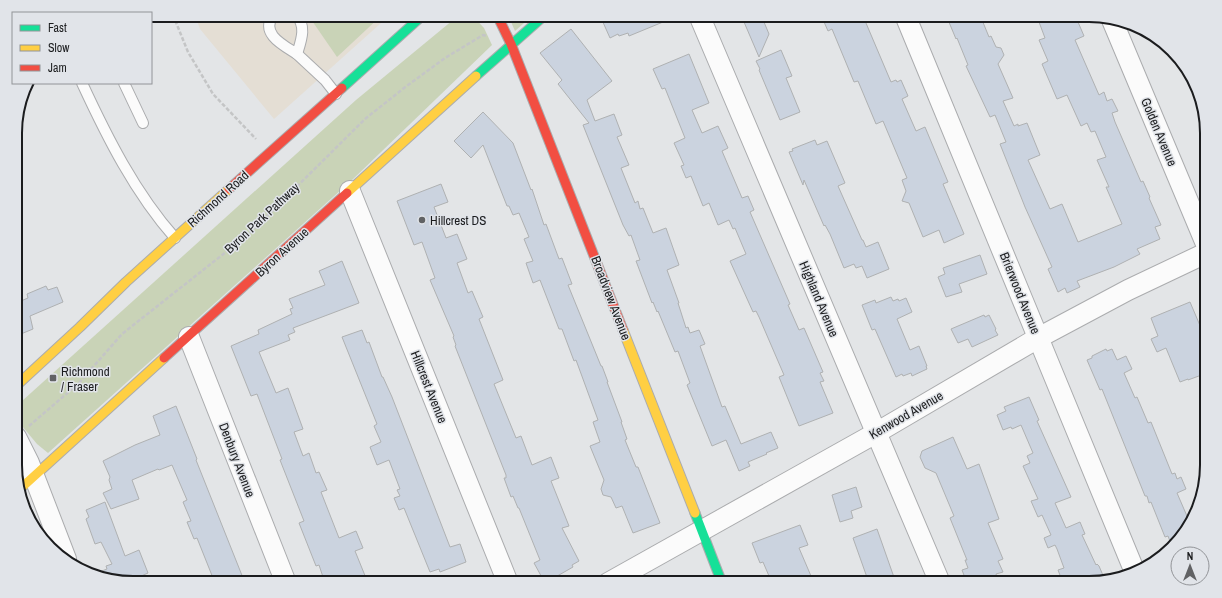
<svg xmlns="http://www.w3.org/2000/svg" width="1222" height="598" font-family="'Archivo Narrow',sans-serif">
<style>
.commercial{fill:#e4ded4}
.green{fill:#c9d3b7}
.building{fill:#cbd3df;stroke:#afb1b2}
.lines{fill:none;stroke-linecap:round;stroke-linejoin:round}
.lane-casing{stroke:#abacae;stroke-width:12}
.street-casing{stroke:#abacae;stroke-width:22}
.fast-casing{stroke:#abacae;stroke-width:11}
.slow-casing{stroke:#abacae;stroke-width:11}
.jam-casing{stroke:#abacae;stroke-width:11}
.path{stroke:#c4c5c6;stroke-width:2.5;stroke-dasharray:4 2;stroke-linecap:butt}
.lane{stroke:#fbfbfb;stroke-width:10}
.street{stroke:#fbfbfb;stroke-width:20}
.fast{stroke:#16e098;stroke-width:9}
.slow{stroke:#ffcf43;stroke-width:9}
.jam{stroke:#f24e42;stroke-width:9}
.poi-dot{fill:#616264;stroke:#e1e4e9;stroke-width:1.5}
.labels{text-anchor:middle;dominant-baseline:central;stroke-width:3;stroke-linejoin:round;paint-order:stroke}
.street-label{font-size:13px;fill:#1b1c1e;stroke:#e1e4e9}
.poi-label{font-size:13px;fill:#1b1c1e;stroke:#e1e4e9;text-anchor:start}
.rim{fill:none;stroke:#1b1c1e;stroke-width:2}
</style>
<rect width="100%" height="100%" fill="#e3e5e7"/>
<polygon class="commercial" points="195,15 390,15 274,119 200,29"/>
<g class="green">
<polygon points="308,15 382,15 337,57"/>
<polygon points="463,15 472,15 484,28 492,45 352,180 48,453 37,444 22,426 22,401 356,100 453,20"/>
<polygon points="508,15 533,15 515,31"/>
</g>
<g class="building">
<polygon points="615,15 680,15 629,36 628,33 619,36 618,34 610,38 602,20"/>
<polygon points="741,15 761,15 769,34 759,57"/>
<polygon points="821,15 865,15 863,16 891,82 896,80 897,82 901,80 908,96 902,99 916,131 925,127 948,182 943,184 964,234 944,243 939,230 923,237 909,203 902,201 906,191 902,180 907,178 883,121 876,124 858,81 854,82 832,29 828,31"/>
<polygon points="946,15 980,15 989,37 991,36 996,47 1001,48 1004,55 998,64 1013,98 1003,101 1014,126 1018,124 1018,126 1027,123 1040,155 1028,160 1050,209 1062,204 1078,242 1122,224 1106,187 1109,187 1097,160 1106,157 1095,131 1091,132 1087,123 1081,126 1067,95 1057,99 1042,64 1048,61 1039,40 1045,38 1039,22 1047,18 1046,15 1075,15 1084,36 1075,40 1099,95 1104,92 1107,101 1112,99 1118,111 1112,113 1115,122 1141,182 1143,181 1150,197 1149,198 1161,225 1155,227 1160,239 1137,249 1140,254 1114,267 1077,281 1080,287 1067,293 1065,288 1058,292 1048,269 1052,267 1025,207 1000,144 1006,142 995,115 990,117 966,66 968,65 957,38 956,39"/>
<polygon points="571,29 612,81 587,100 595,121 614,114 622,135 617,137 629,165 621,168 635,203 638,201 640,209 643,208 653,233 666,228 679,265 667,270 679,303 678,303 686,328 688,327 690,333 699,330 705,344 700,346 722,407 725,406 741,444 771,432 778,448 766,453 767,454 748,462 750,466 739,471 726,440 712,446 687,385 690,383 678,351 675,352 658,311 657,312 653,302 652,303 636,261 640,260 631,235 629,236 623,225 583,125 589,123 558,84 562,80 540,53"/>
<polygon points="781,50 792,76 786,78 800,112 780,120 759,70 760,69 756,61"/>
<polygon points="689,54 709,103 692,110 702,133 718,126 728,148 722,151 742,198 748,196 754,210 750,212 790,304 788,305 799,330 804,328 823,372 820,373 824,381 820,382 833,413 799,426 779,377 784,375 759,317 756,311 753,312 730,261 746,254 735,228 733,229 729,220 718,225 709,203 703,206 691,176 686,178 681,166 684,165 674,143 685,138 665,88 662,89 653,69"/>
<polygon points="483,112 513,143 531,190 532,189 544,225 546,224 559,259 562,258 572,284 568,285 601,366 602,366 608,382 607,382 622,422 621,422 627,439 625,440 636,467 638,467 660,523 633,533 622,506 616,508 611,497 603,495 601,489 604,480 590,446 600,442 593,422 598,420 576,360 574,361 562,329 559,329 540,280 533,283 526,263 533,261 524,239 529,237 519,213 513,215 509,206 507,206 483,145 471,158 454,141"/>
<polygon points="815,140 817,145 827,141 845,183 838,186 862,240 863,240 866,247 878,242 889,269 867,278 862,266 856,268 854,264 844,268 830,234 825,225 824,226 804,180 803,185 789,152 793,151 792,149"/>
<polygon points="441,184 448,202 434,207 446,238 457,234 467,259 457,263 468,293 472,291 483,317 479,319 503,380 494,384 516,438 521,436 532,465 551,457 559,478 551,481 569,526 562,528 579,561 572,565 573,567 545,583 534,563 540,560 519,508 518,508 513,496 511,497 504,478 506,478 506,475 455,346 456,345 453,337 454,336 430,280 435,278 422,242 414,245 397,201"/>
<polygon points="980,255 987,274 959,284 962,292 946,297 938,277 945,274 943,268"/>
<polygon points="342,261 359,303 293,328 295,332 288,335 290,340 259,352 276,393 288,388 303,429 294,432 303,456 309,453 316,473 319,472 327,490 321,492 339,538 356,531 363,548 355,551 368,583 325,583 319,565 316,566 299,523 304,521 280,460 282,459 257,394 251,396 231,346 259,334 258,330 292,314 290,309 293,308 289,299 325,285 319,271"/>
<polygon points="46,286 48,290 57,287 63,302 30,316 33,329 16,336 16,303 28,298 27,294"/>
<polygon points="891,297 893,301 898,299 899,301 906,298 912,312 897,319 910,350 919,346 927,366 926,366 927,369 912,376 911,373 903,376 902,374 896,377 875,329 872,330 862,305 875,300 876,303"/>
<polygon points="1190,302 1207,342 1207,373 1188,380 1188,379 1180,382 1166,348 1157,352 1151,339 1158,336 1151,318"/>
<polygon points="984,315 985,317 989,315 996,329 995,330 998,335 972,347 968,339 958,343 951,329"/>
<polygon points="362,330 367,343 369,342 382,377 383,377 392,397 450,547 460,544 466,562 440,572 439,569 430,572 404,508 399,510 394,498 400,496 397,490 400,489 389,460 377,465 370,447 381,442 374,426 377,424 342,337"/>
<polygon points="1106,349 1107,351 1112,349 1117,360 1126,356 1132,369 1124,373 1135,398 1137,397 1148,423 1151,422 1172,474 1175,473 1177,479 1181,477 1186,489 1177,493 1190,523 1171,544 1168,536 1165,537 1151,502 1149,503 1147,496 1145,496 1102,389 1100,390 1087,360 1092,358 1092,356"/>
<polygon points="1029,397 1039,420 1037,421 1071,497 1055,503 1066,528 1080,522 1085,534 1082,535 1096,565 1097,564 1099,566 1105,580 1097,583 1063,583 1058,570 1064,568 1057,549 1055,545 1048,548 1044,538 1051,535 1042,515 1038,517 1031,501 1038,499 1023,466 1030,463 1027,456 1033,453 1021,425 1012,429 1011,427 1003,430 997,415 1006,411 1004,407"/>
<polygon points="176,406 197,459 196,460 245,583 215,583 197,538 194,539 187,522 191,521 183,502 187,500 172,465 159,470 158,469 132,480 139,499 111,509 103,493 112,489 109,480 110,477 103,461 135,445 160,435 153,416"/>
<polygon points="953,437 967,469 979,464 999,519 988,523 1003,559 998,561 1003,572 996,574 997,578 986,583 967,583 962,570 968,568 965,560 967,560 950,518 954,516 936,473 925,468 920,457 922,451"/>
<polygon points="856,487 862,507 851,511 853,518 840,522 832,495"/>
<polygon points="105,502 125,556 139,550 148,573 128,582 94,574 107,569 106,566 112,564 101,542 95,544 86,519 89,517 86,510"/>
<polygon points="800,525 808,545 799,548 814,583 772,583 763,562 760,563 752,543"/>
<polygon points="877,529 896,583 869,583 853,538"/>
</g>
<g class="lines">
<g class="lane-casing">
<g id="lane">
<path d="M273,15C260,34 283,45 297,54C301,41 307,26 296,15"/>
<polyline points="297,54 325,80 336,94"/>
<path d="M82,83C107,137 135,193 175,238"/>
<polyline points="124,83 143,123"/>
</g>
</g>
<g class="street-casing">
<g id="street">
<polyline points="699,15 940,583"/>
<polyline points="905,15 1134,570"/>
<polyline points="1112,20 1206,244"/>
<polyline points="350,191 508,583"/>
<polyline points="189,337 286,583"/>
<polyline points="16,437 29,463 66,559"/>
<polyline points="608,583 876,433 1038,338 1128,290 1206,253"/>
</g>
</g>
<g class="fast-casing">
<g id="fast">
<polyline points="476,76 545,15"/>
<polyline points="342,88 423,15"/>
<polyline points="695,513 722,583"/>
</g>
</g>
<g class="slow-casing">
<g id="slow">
<polyline points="347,193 476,76"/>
<polyline points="623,330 695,513"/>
<polyline points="16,386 80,327 126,282 229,189"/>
<polyline points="20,489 164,358"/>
</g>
</g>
<g class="jam-casing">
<g id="jam">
<polyline points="497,15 511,44 623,330"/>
<polyline points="229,189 342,88"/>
<polyline points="164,358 347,193"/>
</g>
</g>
<g class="path">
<polyline points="173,15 188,52 213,94 256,139"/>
<polyline points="365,15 367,17 369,15"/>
<polyline points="29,426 79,383 122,334 250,233 365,119 404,88 445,58 483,35 487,36"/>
</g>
<use href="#lane" class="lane"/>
<use href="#street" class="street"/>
<use href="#fast" class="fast"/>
<use href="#slow" class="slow"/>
<use href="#jam" class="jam"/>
</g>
<g class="poi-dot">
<circle cx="422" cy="220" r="4"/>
<rect x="49" y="374" width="8" height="8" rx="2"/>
</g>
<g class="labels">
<g class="street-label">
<text transform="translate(1159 132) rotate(67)">Golden Avenue</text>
<text transform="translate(218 199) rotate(-42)">Richmond Road</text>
<text transform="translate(262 218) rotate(-43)">Byron Park Pathway</text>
<text transform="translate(282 252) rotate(-42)">Byron Avenue</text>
<text transform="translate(1020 293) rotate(68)">Brierwood Avenue</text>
<text transform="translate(611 298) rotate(69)">Broadview Avenue</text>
<text transform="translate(819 299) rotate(67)">Highland Avenue</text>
<text transform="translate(429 387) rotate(68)">Hillcrest Avenue</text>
<text transform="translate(906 415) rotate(-30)">Kenwood Avenue</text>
<text transform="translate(237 460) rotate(69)">Denbury Avenue</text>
</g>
<g class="poi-label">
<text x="430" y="220">Hillcrest DS</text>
<text x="61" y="371">Richmond<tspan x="61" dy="15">/ Fraser</tspan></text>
</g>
</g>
<path d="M0 0H1222V598H0ZM133 22H1089A111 111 0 0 1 1200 133V465A111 111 0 0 1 1089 576H133A111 111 0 0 1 22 465V133A111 111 0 0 1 133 22Z" fill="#e1e4e9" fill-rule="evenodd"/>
<path class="rim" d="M133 22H1089A111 111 0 0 1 1200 133V465A111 111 0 0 1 1089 576H133A111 111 0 0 1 22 465V133A111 111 0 0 1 133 22Z"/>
<rect x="12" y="12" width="140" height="72" fill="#e1e4e9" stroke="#929498"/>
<rect x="20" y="25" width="20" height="6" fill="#16e098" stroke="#929498"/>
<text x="48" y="32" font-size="12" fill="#1b1c1e">Fast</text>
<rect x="20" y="45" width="20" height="6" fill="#ffcf43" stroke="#929498"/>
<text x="48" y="52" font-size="12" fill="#1b1c1e">Slow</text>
<rect x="20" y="65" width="20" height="6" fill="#f24e42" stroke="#929498"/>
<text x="48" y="72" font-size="12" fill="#1b1c1e">Jam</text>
<g transform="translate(1190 566)"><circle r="19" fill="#e1e4e9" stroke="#929498"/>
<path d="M0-3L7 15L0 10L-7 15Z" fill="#616264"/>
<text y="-6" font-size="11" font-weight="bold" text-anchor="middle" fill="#1b1c1e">N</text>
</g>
</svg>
